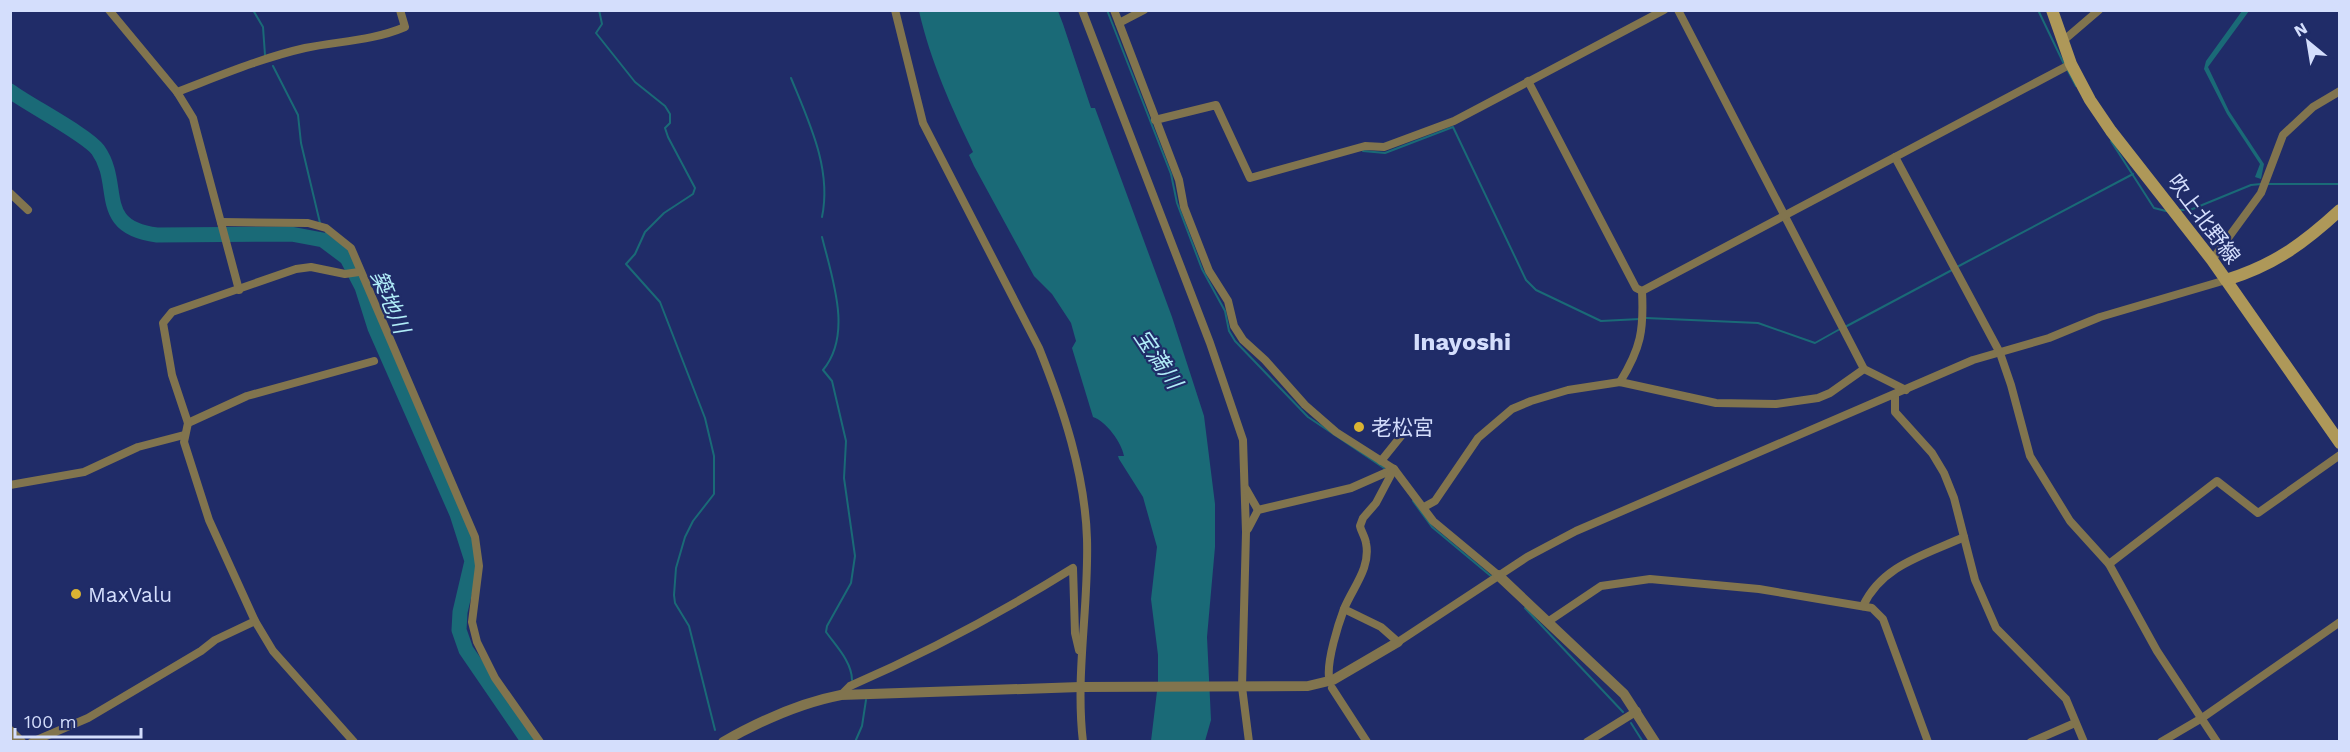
<svg xmlns="http://www.w3.org/2000/svg" width="2350" height="752" font-family="'Work Sans','Noto Sans JP',sans-serif">
<style>
.water{fill:#1a6a77}
.lines{fill:none;stroke-linecap:round;stroke-linejoin:round}
.stream{stroke:#1a6a77;stroke-width:2}
.river{stroke:#1a6a77;stroke-width:15}
.minor{stroke:#81744e;stroke-width:8}
.tertiary{stroke:#81744e;stroke-width:10}
.secondary{stroke:#ae9859;stroke-width:12}
.poi-dot{fill:#dab333;stroke:#202c68;stroke-width:2}
.labels{text-anchor:middle;dominant-baseline:central;stroke-width:4.5;stroke-linejoin:round;paint-order:stroke}
.street-label{font-size:21px;fill:#d4defc;stroke:#202c68}
.poi-label{font-size:21px;fill:#d4defc;stroke:#202c68;text-anchor:start}
.water-label{font-size:22px;font-style:italic;fill:#b1edf8;stroke:#202c68}
.quarter-label{font-size:24px;font-weight:bold;fill:#d4defc;stroke:#202c68}
</style>
<rect width="100%" height="100%" fill="#202c68"/>
<g class="water">
<path d="M919,11H1058L1063,24L1091,108H1095L1172,317L1204,416L1215,504V547L1207,637L1211,720L1205,741H1151L1158,683V655L1151,599L1157,547L1143,497L1119,459L1118,456H1124C1122,443 1106,421 1093,417L1072,348L1076,341L1071,323L1052,294L1034,276L974,166L969,155L973,152C952,109 930,60 919,11Z"/>
<polygon points="2242,11 2249,11 2208,67 2229,111 2264,164 2261,179 2255,177 2260,164 2227,114 2204,69 2206,61"/>
</g>
<g class="lines">
<g class="stream">
<polyline points="253,10 263,27 265,55"/>
<polyline points="599,10 602,24 596,33 635,82 665,106 670,114 670,123 665,128 668,137 695,188 693,194 664,213 645,232 635,254 626,264 660,302 705,418 714,456 714,494 693,521 685,537 676,568 674,595 675,603 689,626 715,730"/>
<polyline points="1107,10 1171,174 1177,203 1202,269 1225,311 1229,331 1235,341 1308,417 1384,468"/>
<polyline points="2038,10 2064,64"/>
<polyline points="273,66 298,115 301,143 320,223"/>
<polyline points="2067,69 2076,86"/>
<path d="M791,78C809,122 832,169 822,217"/>
<polyline points="2111,141 2154,208 2166,211"/>
<polyline points="1363,151 1385,153 1453,127 1526,280 1536,290 1601,321 1640,319"/>
<polyline points="2266,184 2340,184"/>
<polyline points="2178,210 2190,210 2251,185 2261,184"/>
<polyline points="326,233 333,245"/>
<path d="M822,237C832,278 853,334 823,370L832,381L846,441L844,478L855,556L851,583L827,626L826,632C836,646 852,662 852,680"/>
<polyline points="1957,267 2133,174"/>
<polyline points="1646,318 1758,323 1815,343 1840,329"/>
<polyline points="1845,327 1952,270"/>
<polyline points="1413,501 1432,527 1492,577"/>
<polyline points="1525,608 1623,712"/>
<polyline points="1631,723 1643,742"/>
<polyline points="855,742 862,726 866,700"/>
</g>
<path class="river" d="M10,91C29,105 87,135 98,150C123,185 94,227 157,235L291,234L323,240L347,258L362,287L375,328L457,514L472,561L460,612L459,630L466,650L529,742"/>
<g class="minor">
<polyline points="109,10 177,92 193,118 239,290"/>
<path d="M895,10L923,123L1039,348C1063,408 1085,474 1087,539C1089,607 1075,674 1083,742"/>
<polyline points="1082,10 1210,343 1243,440 1246,532 1242,687 1249,742"/>
<polyline points="1114,10 1179,180 1184,207 1209,271 1228,301 1234,326 1243,340 1265,360 1305,405 1336,432 1394,469 1433,521 1498,575"/>
<polyline points="1678,10 1864,369 1906,390"/>
<polyline points="1119,23 1144,10"/>
<polyline points="2064,40 2099,10"/>
<polyline points="1528,81 1636,288 1642,291"/>
<path d="M177,92C219,76 261,58 305,48C339,41 372,41 405,27L400,10"/>
<polyline points="1155,120 1216,105 1250,178 1365,146 1384,147 1454,121 1664,10"/>
<polyline points="1895,157 2000,353 2011,385 2030,456 2070,521 2109,564 2157,651 2217,742"/>
<polyline points="10,193 28,210"/>
<polyline points="221,222 308,223 326,228 351,248 475,537 479,566 472,622 477,642 495,678 540,742"/>
<polyline points="2212,260 2261,193 2283,135 2313,107 2340,91"/>
<path d="M1620,382C1641,348 1644,330 1642,291L2071,64"/>
<polyline points="1895,395 1895,412 1932,453 1944,473 1954,498 1975,580 1996,628 2066,699 2084,742"/>
<polyline points="188,423 247,396 374,361"/>
<polyline points="1381,461 1406,430"/>
<polyline points="10,485 84,472 138,447 184,435"/>
<polyline points="1246,489 1258,510"/>
<polyline points="1424,507 1435,501 1478,438 1512,409 1531,401 1568,390 1620,382 1716,403 1776,404 1818,398 1830,393 1864,369"/>
<polyline points="1248,529 1258,510 1351,488 1394,469"/>
<polyline points="2109,564 2217,481 2258,513 2340,455"/>
<path d="M1863,606C1882,565 1925,555 1964,537"/>
<polyline points="1344,609 1381,627 1398,642 1527,557 1576,531 1973,360 2049,338 2100,317 2226,280"/>
<polyline points="1549,621 1601,586 1650,579 1759,589 1872,608 1883,619 1928,742"/>
<path d="M1329,677C1327,660 1338,625 1344,609C1353,587 1371,568 1366,543C1365,537 1361,531 1360,526L1363,518L1376,503L1394,469"/>
<polyline points="1332,688 1367,742"/>
<path d="M841,695L850,686C928,652 1001,613 1073,568L1075,633L1079,650"/>
<polyline points="32,742 88,718 201,651 215,640 255,621"/>
<polyline points="354,742 273,651 255,621 209,520 184,442 188,423 172,375 163,323 172,312 296,269 311,267 345,274 359,272"/>
<polyline points="1587,742 1637,711"/>
<polyline points="2031,742 2075,723"/>
<polyline points="2161,742 2202,718 2340,622"/>
</g>
<g class="tertiary">
<polyline points="1498,575 1624,694 1655,742"/>
<polyline points="10,731 21,742"/>
<path d="M723,742C760,721 799,703 841,695L1080,687L1308,686L1333,680L1398,642"/>
</g>
<g class="secondary">
<polyline points="2052,10 2071,64 2090,100 2111,131 2212,260 2340,443"/>
<path d="M2226,280C2274,265 2303,244 2340,210"/>
</g>
</g>
<g class="poi-dot">
<circle cx="1359" cy="427" r="6"/>
<circle cx="76" cy="594" r="6"/>
</g>
<g class="labels">
<g class="street-label">
<text transform="translate(2204 219) rotate(53)">吹上北野線</text>
</g>
<g class="poi-label">
<text x="1371" y="427">老松宮</text>
<text x="88" y="594">MaxValu</text>
</g>
<g class="water-label">
<text transform="translate(390 302) rotate(67)">築地川</text>
<text transform="translate(1158 359) rotate(56)">宝満川</text>
</g>
<g class="quarter-label">
<text x="1462" y="342">Inayoshi</text>
</g>
</g>
<rect width="2350" height="752" fill="none" stroke="#d4defc" stroke-width="24"/>
<g transform="translate(2308 42) rotate(330)" stroke="#202c68" stroke-width="4.5" paint-order="stroke">
<path d="M0-4.5L10 22L0 15L-10 22Z" fill="#d4defc"/>
<text y="-9" font-size="16" font-weight="bold" text-anchor="middle" fill="#d4defc">N</text>
</g>
<path d="M15 728v9h126v-9" fill="none" stroke="#d4defc" stroke-width="3"/>
<text x="24" y="728" font-size="18" fill="#d4defc" stroke="#202c68" stroke-width="4.5" paint-order="stroke">100 m</text>
</svg>
